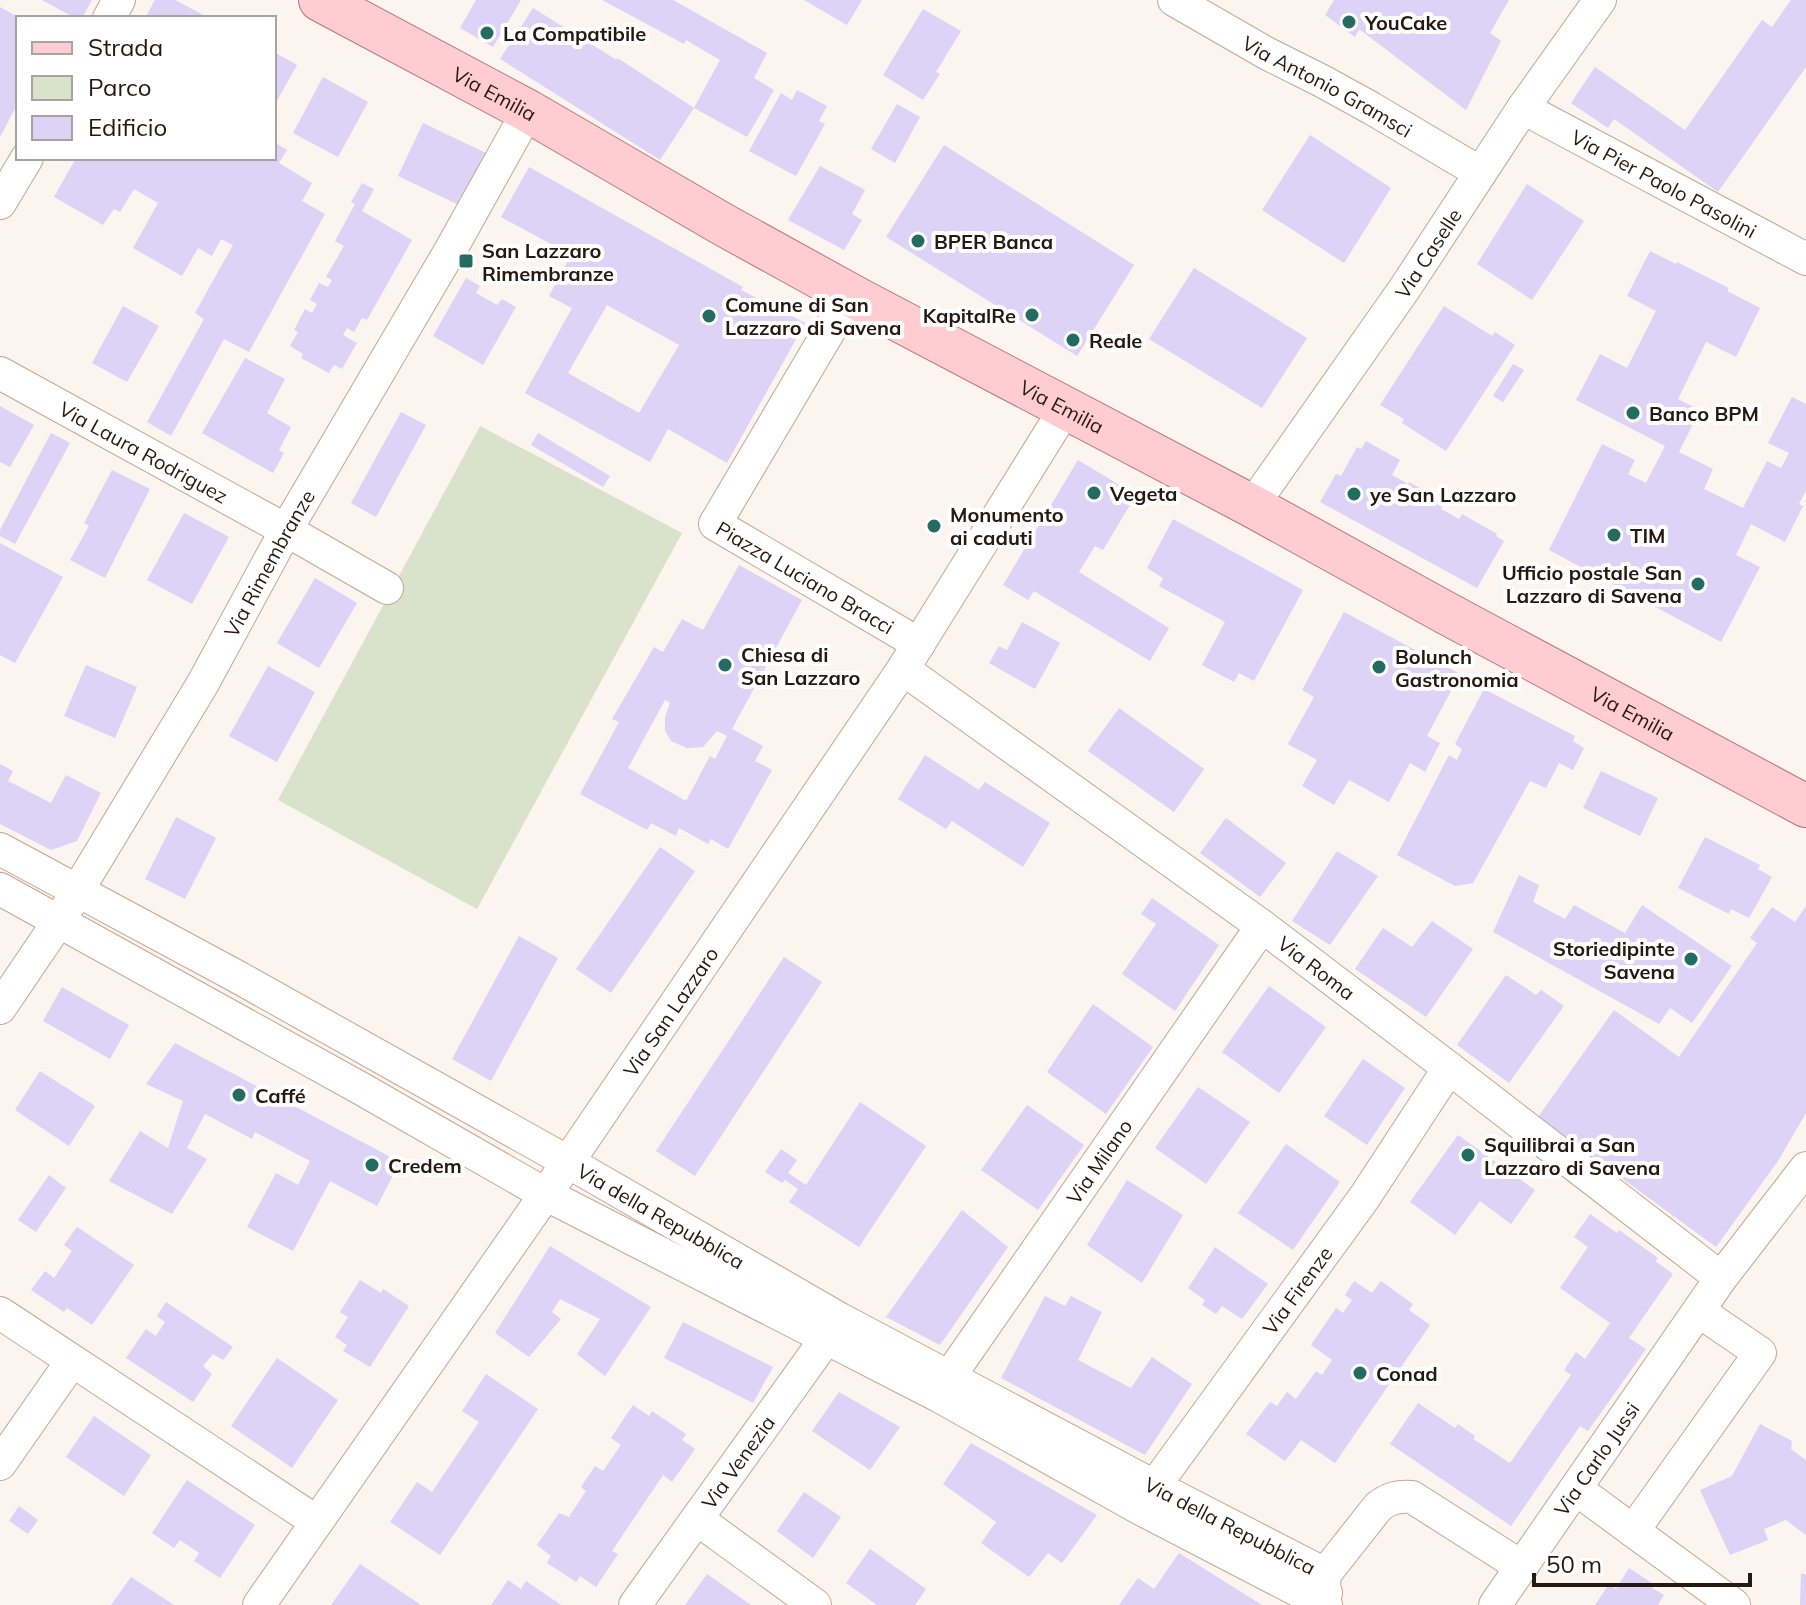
<svg xmlns="http://www.w3.org/2000/svg" width="1806" height="1605" font-family="Mulish,sans-serif">
<style>
.green{fill:#d9e2ca}
.building{fill:#dcd3f7;fill-rule:evenodd}
.lines{fill:none;stroke-linecap:round;stroke-linejoin:round}
.minor-casing{stroke:#c7a591;stroke-width:34}
.major-casing{stroke:#b3777a;stroke-width:44}
.minor{stroke:#fff;stroke-width:32}
.major{stroke:#ffccd1;stroke-width:42}
.poi-dot{fill:#246c62;stroke:#fff;stroke-width:3}
.labels{text-anchor:middle;dominant-baseline:central;stroke-width:8;stroke-linejoin:round;paint-order:stroke}
.poi-label{font-size:20px;font-weight:bold;fill:#251911;stroke:#fff;text-anchor:start}
.street-label{font-size:20px;fill:#251911;stroke:#fff}
</style>
<rect width="100%" height="100%" fill="#fbf4ef"/>
<polygon class="green" points="480,426 682,533 477,909 278,800"/>
<g class="building">
<polygon points="42,0 92,0 82,18 75,18"/>
<polygon points="155,0 175,0 209,18 145,18"/>
<polygon points="476,0 521,0 493,47 460,28"/>
<polygon points="602,0 673,0 767,53 754,78 774,90 747,137 694,108 720,60 686,40 684,44"/>
<polygon points="804,0 862,0 847,25"/>
<polygon points="1334,0 1509,0 1490,33 1501,41 1466,110 1359,29 1355,37 1325,15"/>
<polygon points="1791,0 1806,0 1806,67 1718,192 1614,119 1608,128 1571,103 1595,67 1685,130 1762,20 1772,27"/>
<polygon points="0,7 18,17 18,103 0,137"/>
<polygon points="533,8 615,59 619,59 694,108 660,160 500,59"/>
<polygon points="923,9 961,31 936,72 940,74 923,100 883,75"/>
<polygon points="274,52 297,65 274,106"/>
<polygon points="323,77 368,102 338,157 293,133"/>
<polygon points="797,90 827,106 819,121 825,124 796,176 749,151 781,93 792,100"/>
<polygon points="897,104 920,117 895,163 871,149"/>
<polygon points="423,123 486,153 461,206 398,176"/>
<polygon points="1310,135 1391,188 1344,263 1262,210"/>
<polygon points="274,142 287,150 279,163 312,183 302,201 325,214 249,352 224,339 171,436 147,422 204,319 195,313 233,245 221,239 212,256 198,248 182,276 133,248 158,203 134,189 120,212 114,209 103,225 54,197 76,158 274,158"/>
<polygon points="944,145 1134,265 1077,356 886,237"/>
<polygon points="820,166 865,190 852,214 862,220 844,250 788,220"/>
<path d="M529,167L743,287L741,290L805,323L727,463L668,429L650,462L525,393L572,308L549,296L571,255L501,217ZM607,305L679,345L639,413L568,373Z"/>
<polygon points="362,183 374,189 362,211 412,240 367,320 362,318 354,332 347,328 343,335 357,343 342,369 334,365 329,373 301,358 303,354 290,346 298,332 294,330 305,309 312,313 317,304 310,300 319,283 328,287 332,280 326,277 344,246 335,241 355,204 351,202"/>
<polygon points="1527,184 1584,221 1532,300 1477,264"/>
<polygon points="1650,251 1676,264 1677,262 1729,288 1727,291 1760,308 1736,357 1706,342 1678,399 1700,410 1679,452 1713,469 1704,489 1743,508 1767,461 1781,468 1789,453 1768,443 1792,397 1806,404 1806,490 1799,504 1803,506 1785,542 1751,524 1736,555 1760,567 1721,642 1549,550 1602,444 1635,460 1628,474 1646,483 1665,446 1576,400 1600,354 1627,368 1656,311 1627,296"/>
<polygon points="1194,268 1307,338 1262,408 1149,339"/>
<polygon points="466,278 480,286 476,293 497,305 502,299 516,307 483,365 433,336"/>
<polygon points="123,306 159,326 127,382 92,363"/>
<polygon points="1444,306 1492,336 1495,332 1515,345 1446,451 1402,423 1404,419 1380,405"/>
<polygon points="245,358 285,379 267,413 291,427 279,450 284,453 273,473 202,433"/>
<polygon points="1513,364 1524,370 1503,402 1493,396"/>
<polygon points="0,406 34,425 10,467 0,462"/>
<polygon points="401,412 426,425 376,517 351,503"/>
<polygon points="51,433 70,443 15,544 0,536 0,530"/>
<polygon points="538,433 610,476 603,487 531,445"/>
<polygon points="1366,441 1400,460 1392,475 1408,484 1409,482 1445,502 1441,509 1459,519 1462,514 1497,534 1496,536 1504,541 1477,588 1320,502 1336,474 1341,476 1357,447 1361,449"/>
<polygon points="1078,460 1136,495 1103,550 1095,546 1079,572 1169,628 1150,661 1034,591 1028,600 1003,585"/>
<polygon points="112,470 150,489 105,578 70,560 89,526 84,523"/>
<polygon points="184,513 229,537 192,604 147,580"/>
<polygon points="1173,519 1303,590 1254,681 1239,673 1234,682 1202,665 1225,622 1159,586 1163,578 1147,568"/>
<polygon points="0,543 63,577 15,663 0,655"/>
<path d="M739,565L802,600L732,729L763,746L755,761L772,770L728,849L711,839L708,844L679,828L676,836L651,823L647,830L580,794L619,722L612,719L654,647L663,652L682,619L703,630ZM665,700L670,703L665,717V731L671,741L687,748L703,747L717,731L727,736L715,759L710,756L686,801L628,768Z"/>
<polygon points="315,578 357,603 319,668 277,643"/>
<polygon points="1344,612 1460,674 1427,736 1440,743 1425,772 1410,763 1389,802 1349,780 1334,805 1302,786 1317,760 1288,744 1314,697 1302,690"/>
<polygon points="1022,622 1060,643 1035,689 989,663 999,646 1007,650"/>
<polygon points="86,665 137,687 115,738 64,716"/>
<polygon points="268,666 315,692 277,762 229,736"/>
<polygon points="1484,689 1575,736 1573,741 1584,748 1573,770 1559,763 1546,788 1530,781 1473,883 1455,886 1397,855 1449,755 1457,760 1462,749 1455,744"/>
<polygon points="1119,708 1204,769 1174,812 1088,751"/>
<polygon points="925,755 979,790 985,782 1050,823 1023,867 952,821 946,829 898,799"/>
<polygon points="0,764 13,771 8,781 51,803 66,775 101,793 77,841 51,850 0,824"/>
<polygon points="1601,771 1658,798 1640,836 1583,808"/>
<polygon points="176,817 216,838 185,899 145,879"/>
<polygon points="1226,818 1286,863 1260,897 1200,853"/>
<polygon points="1705,837 1760,865 1758,869 1772,877 1749,918 1731,909 1729,914 1678,888"/>
<polygon points="660,847 695,871 611,993 576,969"/>
<polygon points="1337,851 1378,876 1330,945 1292,921"/>
<polygon points="1519,875 1539,885 1533,902 1565,919 1574,905 1625,933 1642,905 1732,966 1692,1023 1670,1008 1659,1024 1493,932"/>
<polygon points="1152,898 1219,945 1175,1011 1122,974 1156,924 1141,914"/>
<polygon points="1806,906 1806,1113 1778,1161 1716,1247 1538,1117 1614,1010 1679,1057 1757,943 1750,938 1772,907 1795,922"/>
<polygon points="1432,921 1473,949 1426,1017 1355,969 1383,928 1412,947"/>
<polygon points="519,936 558,958 491,1081 452,1059"/>
<polygon points="784,957 822,982 695,1176 656,1151"/>
<polygon points="1506,975 1536,995 1541,990 1564,1006 1509,1083 1457,1045"/>
<polygon points="1269,986 1326,1027 1279,1093 1222,1052"/>
<polygon points="62,987 129,1025 110,1059 43,1021"/>
<polygon points="1093,1004 1153,1047 1106,1114 1047,1072"/>
<polygon points="175,1043 400,1162 377,1206 330,1181 293,1251 247,1227 276,1173 298,1185 310,1161 255,1132 252,1139 205,1114 187,1148 207,1159 172,1214 109,1181 140,1131 168,1148 183,1101 146,1084"/>
<polygon points="1363,1059 1405,1088 1367,1145 1324,1116"/>
<polygon points="40,1071 95,1106 69,1146 15,1110"/>
<polygon points="1198,1087 1250,1122 1206,1184 1155,1148"/>
<polygon points="860,1102 926,1146 859,1247 789,1202 798,1189 785,1180 782,1183 765,1172 781,1149 797,1160 788,1173 806,1185"/>
<polygon points="1027,1105 1084,1145 1038,1210 981,1170"/>
<polygon points="1458,1135 1535,1190 1511,1224 1480,1201 1455,1235 1410,1202"/>
<polygon points="1286,1144 1340,1182 1293,1250 1238,1213"/>
<polygon points="49,1175 66,1188 36,1232 18,1220"/>
<polygon points="1127,1180 1183,1215 1142,1283 1087,1245"/>
<polygon points="962,1210 1008,1247 940,1345 886,1317"/>
<polygon points="1590,1214 1617,1233 1619,1230 1658,1258 1655,1261 1673,1274 1629,1338 1646,1349 1588,1431 1580,1426 1511,1526 1390,1444 1418,1403 1455,1428 1458,1424 1475,1436 1473,1439 1510,1463 1571,1375 1564,1370 1576,1352 1585,1359 1610,1323 1560,1288 1588,1247 1574,1237"/>
<polygon points="77,1227 134,1265 92,1325 67,1308 64,1312 31,1290 45,1271 54,1278 72,1251 64,1245"/>
<polygon points="550,1246 651,1307 605,1376 577,1354 600,1319 560,1299 552,1312 561,1319 529,1357 495,1333"/>
<polygon points="1215,1247 1268,1284 1242,1319 1222,1306 1216,1314 1202,1305 1205,1300 1188,1288"/>
<polygon points="360,1280 381,1293 383,1289 409,1306 370,1367 343,1351 347,1345 335,1337 348,1317 340,1312"/>
<polygon points="1354,1281 1372,1293 1381,1281 1413,1304 1409,1310 1430,1325 1335,1463 1301,1440 1285,1461 1246,1434 1270,1402 1277,1406 1287,1392 1296,1399 1316,1371 1322,1375 1332,1360 1311,1345 1336,1308 1343,1313 1352,1300 1345,1295"/>
<polygon points="1045,1296 1065,1306 1071,1296 1102,1312 1078,1360 1131,1388 1152,1357 1192,1384 1145,1455 1001,1378"/>
<polygon points="166,1302 233,1347 223,1360 213,1354 203,1366 212,1374 193,1402 126,1358 146,1329 156,1336 165,1322 157,1316"/>
<polygon points="683,1322 773,1367 753,1403 664,1358"/>
<polygon points="277,1358 338,1400 292,1468 231,1426"/>
<polygon points="486,1374 538,1409 440,1555 390,1522 417,1482 432,1492 479,1422 462,1411"/>
<polygon points="839,1392 900,1427 870,1470 812,1431"/>
<polygon points="633,1405 649,1416 652,1411 686,1434 682,1440 695,1449 672,1482 663,1475 612,1551 618,1554 596,1587 580,1576 576,1582 547,1563 551,1556 537,1545 559,1513 569,1517 586,1491 581,1487 595,1466 603,1471 621,1445 611,1438"/>
<polygon points="94,1416 151,1455 124,1496 66,1457"/>
<polygon points="1760,1424 1792,1441 1791,1449 1806,1460 1806,1535 1786,1520 1764,1529 1768,1540 1730,1555 1700,1490 1732,1476"/>
<polygon points="971,1443 1097,1515 1062,1563 1048,1553 1029,1577 981,1543 996,1522 943,1484"/>
<polygon points="187,1480 255,1525 220,1578 194,1561 199,1553 180,1540 174,1548 152,1533"/>
<polygon points="804,1492 841,1517 813,1558 777,1531"/>
<polygon points="19,1506 38,1520 28,1534 9,1521"/>
<polygon points="870,1549 926,1589 915,1605 877,1605 846,1583"/>
<polygon points="1179,1553 1262,1605 1119,1605 1138,1578 1154,1589"/>
<polygon points="360,1564 421,1605 331,1605"/>
<polygon points="1629,1568 1655,1585 1652,1588 1664,1595 1658,1605 1595,1605 1609,1584 1616,1589"/>
<polygon points="707,1574 751,1605 685,1605"/>
<polygon points="1801,1574 1806,1574 1806,1605 1800,1605"/>
<polygon points="131,1577 174,1605 111,1605"/>
<polygon points="508,1580 521,1589 526,1581 561,1605 491,1605"/>
</g>
<g class="lines">
<g class="minor-casing">
<g id="minor">
<path id="s1" d="M1174,0L1266,53L1322,81L1371,108L1479,172"/>
<polyline points="109,18 119,0"/>
<path id="s2" d="M1523,108L1806,259"/>
<polyline points="0,203 27,158"/>
<path id="s3" d="M851,294L715,524L919,644"/>
<path id="s4" d="M0,373L286,530L387,588"/>
<path id="s5" d="M1252,506L1405,288L1523,108L1600,0"/>
<path id="s6" d="M903,669L1262,926L1449,1068L1721,1278"/>
<path id="s7" d="M0,849L236,976L568,1162L840,1319L1154,1486L1325,1574"/>
<polyline points="0,889 360,1088 545,1194 937,1395 1139,1508 1326,1605"/>
<path id="s8" d="M0,1008L59,921L202,685L286,530L450,251L528,111"/>
<polyline points="0,1313 317,1522"/>
<path id="s9" d="M938,1393L1262,926"/>
<polyline points="0,1464 72,1361"/>
<polyline points="1576,1489 1734,1605"/>
<path id="s10" d="M1143,1502L1364,1198L1449,1068"/>
<polyline points="697,1519 815,1605"/>
<polyline points="1633,1531 1760,1353 1700,1312"/>
<path d="M1326,1593L1324,1587L1325,1574L1378,1507C1389,1498 1398,1496 1412,1497L1522,1567"/>
<path id="s11" d="M259,1605L568,1162L903,669L1065,409"/>
<path id="s12" d="M635,1605L838,1322"/>
<path id="s13" d="M1495,1605L1721,1278L1806,1168"/>
</g>
</g>
<g class="major-casing">
<g id="major">
<path id="s14" d="M320,0L528,111L724,225L860,300L1252,506L1446,613L1806,806"/>
</g>
</g>
<use href="#minor" class="minor"/>
<use href="#major" class="major"/>
</g>
<g class="poi-dot">
<circle cx="1349" cy="22" r="8"/>
<circle cx="487" cy="33" r="8"/>
<circle cx="918" cy="241" r="8"/>
<rect x="458" y="253" width="16" height="16" rx="4"/>
<circle cx="1032" cy="315" r="8"/>
<circle cx="709" cy="316" r="8"/>
<circle cx="1073" cy="340" r="8"/>
<circle cx="1633" cy="413" r="8"/>
<circle cx="1094" cy="493" r="8"/>
<circle cx="1354" cy="494" r="8"/>
<circle cx="934" cy="526" r="8"/>
<circle cx="1614" cy="535" r="8"/>
<circle cx="1698" cy="584" r="8"/>
<circle cx="725" cy="665" r="8"/>
<circle cx="1379" cy="667" r="8"/>
<circle cx="1691" cy="959" r="8"/>
<circle cx="239" cy="1095" r="8"/>
<circle cx="1468" cy="1155" r="8"/>
<circle cx="372" cy="1165" r="8"/>
<circle cx="1360" cy="1373" r="8"/>
</g>
<g class="labels">
<g class="poi-label">
<text x="1365" y="22">YouCake</text>
<text x="503" y="33">La Compatibile</text>
<text x="934" y="241">BPER Banca</text>
<text x="482" y="250">San Lazzaro<tspan x="482" dy="23">Rimembranze</tspan></text>
<text x="725" y="304">Comune di San<tspan x="725" dy="23">Lazzaro di Savena</tspan></text>
<text x="1016" y="315" text-anchor="end">KapitalRe</text>
<text x="1089" y="340">Reale</text>
<text x="1649" y="413">Banco BPM</text>
<text x="1110" y="493">Vegeta</text>
<text x="1370" y="494">ye San Lazzaro</text>
<text x="950" y="514">Monumento<tspan x="950" dy="23">ai caduti</tspan></text>
<text x="1630" y="535">TIM</text>
<text x="1682" y="572" text-anchor="end">Ufficio postale San<tspan x="1682" dy="23">Lazzaro di Savena</tspan></text>
<text x="741" y="654">Chiesa di<tspan x="741" dy="23">San Lazzaro</tspan></text>
<text x="1395" y="656">Bolunch<tspan x="1395" dy="23">Gastronomia</tspan></text>
<text x="1675" y="948" text-anchor="end">Storiedipinte<tspan x="1675" dy="23">Savena</tspan></text>
<text x="255" y="1095">Caffé</text>
<text x="1484" y="1144">Squilibrai a San<tspan x="1484" dy="23">Lazzaro di Savena</tspan></text>
<text x="388" y="1165">Credem</text>
<text x="1376" y="1373">Conad</text>
</g>
<g class="street-label">
<text stroke="none"><textPath href="#s1" startOffset="176">Via Antonio Gramsci</textPath></text>
<text stroke="none"><textPath href="#s14" startOffset="198">Via Emilia</textPath></text>
<text stroke="none"><textPath href="#s2" startOffset="160">Via Pier Paolo Pasolini</textPath></text>
<text stroke="none"><textPath href="#s5" startOffset="308">Via Caselle</textPath></text>
<text stroke="none"><textPath href="#s14" startOffset="846">Via Emilia</textPath></text>
<text stroke="none"><textPath href="#s4" startOffset="164">Via Laura Rodriguez</textPath></text>
<text stroke="none"><textPath href="#s8" startOffset="520">Via Rimembranze</textPath></text>
<text stroke="none"><textPath href="#s3" startOffset="372">Piazza Luciano Bracci</textPath></text>
<text stroke="none"><textPath href="#s14" startOffset="1494">Via Emilia</textPath></text>
<text stroke="none"><textPath href="#s6" startOffset="510">Via Roma</textPath></text>
<text stroke="none"><textPath href="#s11" startOffset="722">Via San Lazzaro</textPath></text>
<text stroke="none"><textPath href="#s9" startOffset="282">Via Milano</textPath></text>
<text stroke="none"><textPath href="#s7" startOffset="756">Via della Repubblica</textPath></text>
<text stroke="none"><textPath href="#s10" startOffset="262">Via Firenze</textPath></text>
<text stroke="none"><textPath href="#s13" startOffset="178">Via Carlo Jussi</textPath></text>
<text stroke="none"><textPath href="#s12" startOffset="176">Via Venezia</textPath></text>
<text stroke="none"><textPath href="#s7" startOffset="1404">Via della Repubblica</textPath></text>
</g>
</g>
<rect x="16" y="16" width="260" height="144" fill="#ffffff" stroke="#a8a3a0" stroke-width="2"/>
<rect x="32" y="42" width="40" height="12" fill="#ffccd1" stroke="#a8a3a0" stroke-width="2"/>
<text x="88" y="56" font-size="24" fill="#251911">Strada</text>
<rect x="32" y="76" width="40" height="24" fill="#d9e2ca" stroke="#a8a3a0" stroke-width="2"/>
<text x="88" y="96" font-size="24" fill="#251911">Parco</text>
<rect x="32" y="116" width="40" height="24" fill="#dcd3f7" stroke="#a8a3a0" stroke-width="2"/>
<text x="88" y="136" font-size="24" fill="#251911">Edificio</text>
<path d="M1534 1573v12h216v-12" fill="none" stroke="#251911" stroke-width="4"/>
<text x="1546" y="1573" font-size="24" fill="#251911" stroke="#ffffff" stroke-width="6" paint-order="stroke">50 m</text>
</svg>
